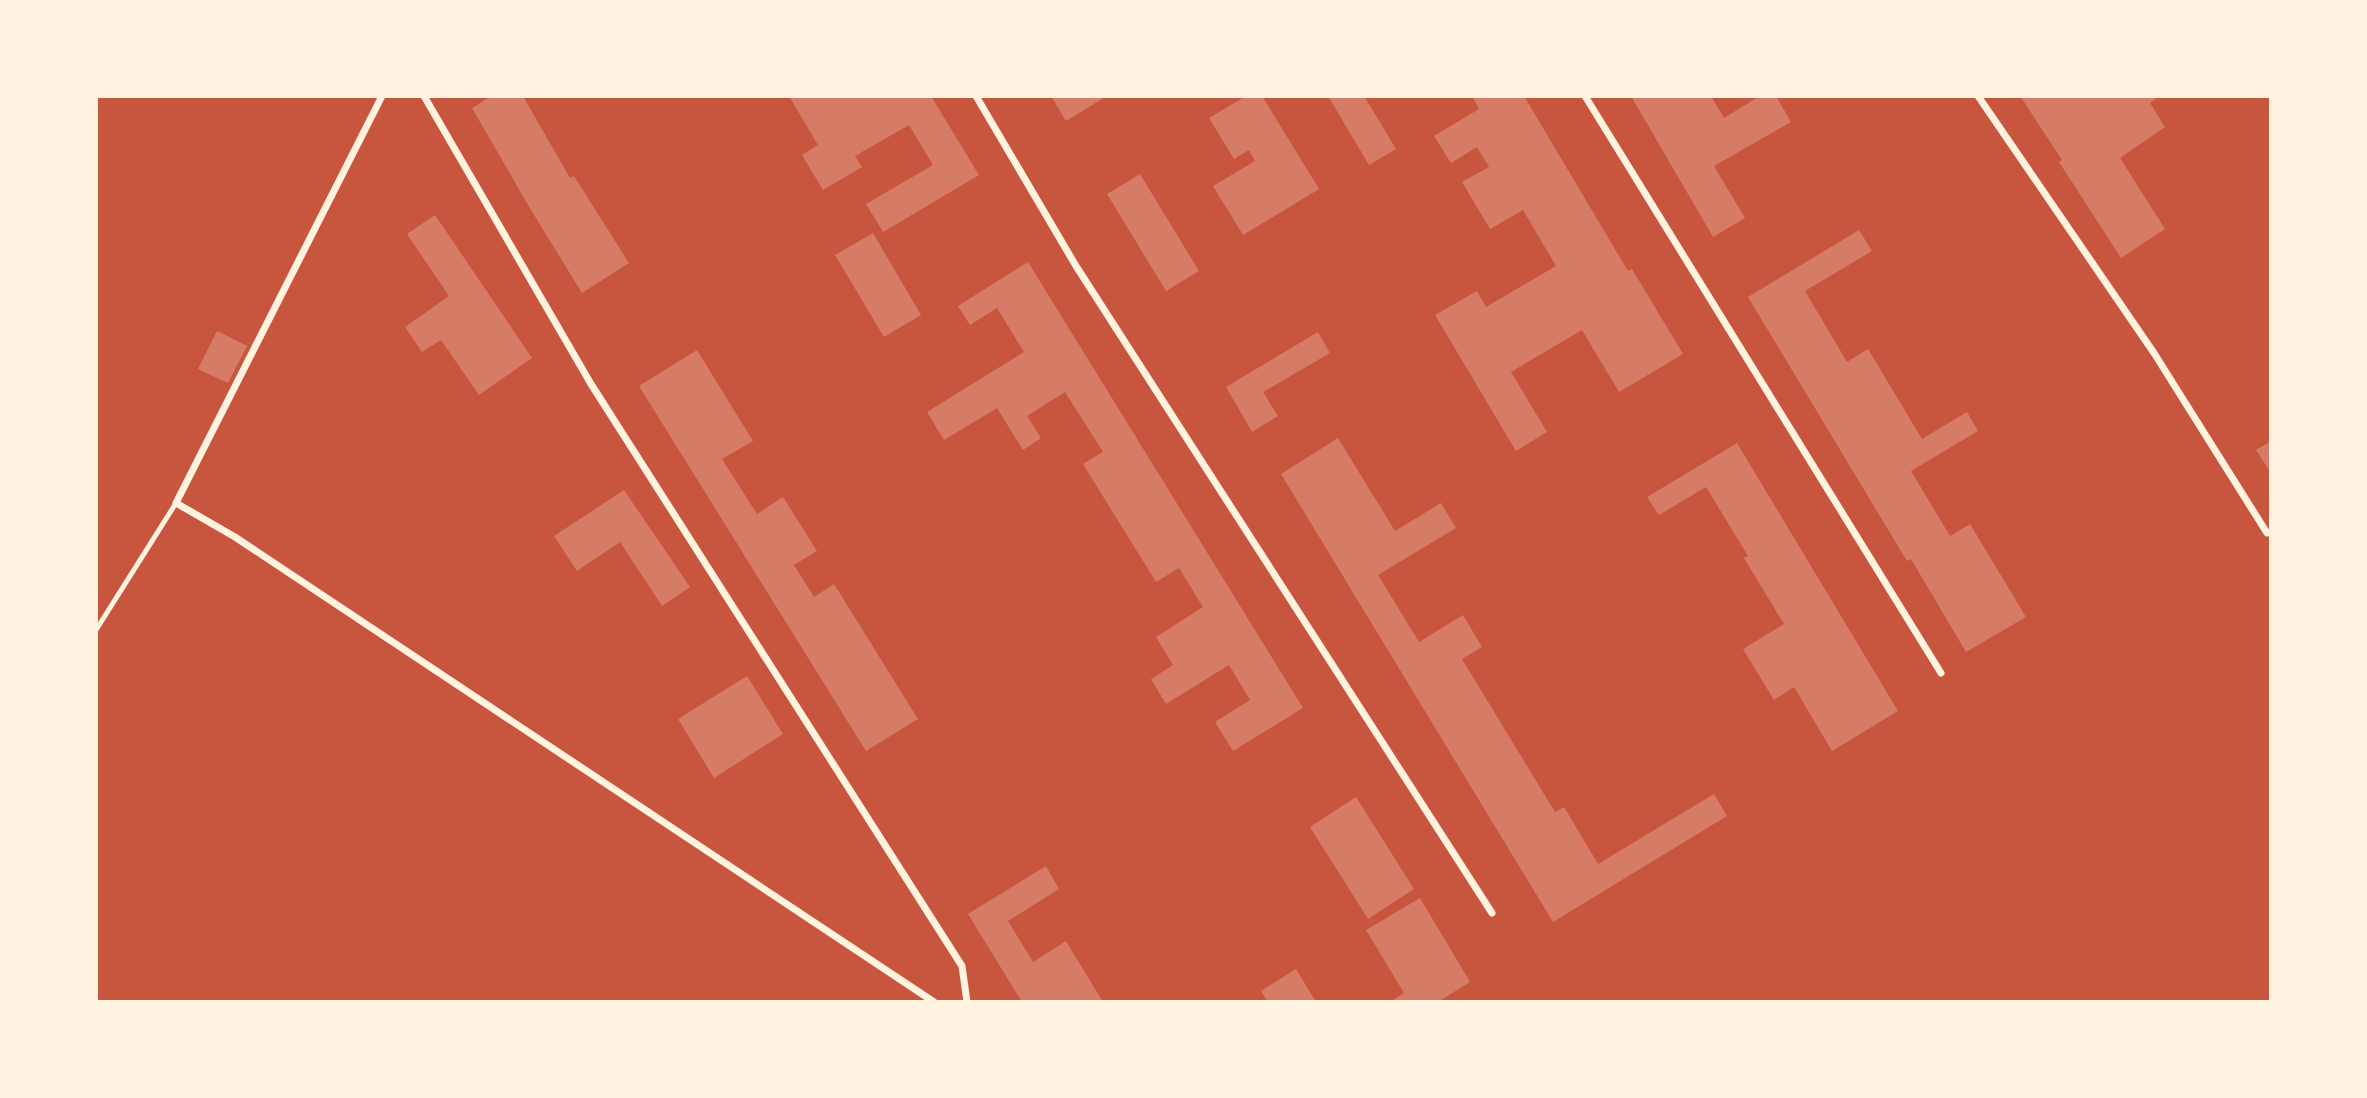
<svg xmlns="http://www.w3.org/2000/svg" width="2367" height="1098" font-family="Lato,sans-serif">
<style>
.building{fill:#d67c66}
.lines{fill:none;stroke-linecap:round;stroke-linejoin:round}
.service{stroke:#fff3e0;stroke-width:5}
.minor{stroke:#fff3e0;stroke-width:7}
</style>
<rect width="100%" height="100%" fill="#c8553d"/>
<g class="building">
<polygon points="491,96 523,96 570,178 574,176 629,263 582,293 528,205 472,108"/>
<polygon points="789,96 931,96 979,175 883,232 866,204 933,165 909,125 855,156 862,167 823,190 802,155 818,145"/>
<polygon points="1051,96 1107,96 1066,121"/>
<polygon points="1246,96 1262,96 1319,189 1243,235 1213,186 1255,161 1249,150 1234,159 1209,118"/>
<polygon points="1328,96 1364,96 1396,149 1369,165"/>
<polygon points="1472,96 1524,96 1628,271 1632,269 1683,354 1619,392 1582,330 1511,372 1547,432 1516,451 1435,315 1477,291 1486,307 1556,266 1523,210 1490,229 1462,182 1489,167 1477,147 1451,163 1434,136 1479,109"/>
<polygon points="1631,96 1711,96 1724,118 1760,96 1776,96 1791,122 1714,166 1745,218 1713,237"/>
<polygon points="2020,96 2160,96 2150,103 2165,127 2120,158 2165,229 2121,258 2059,162 2062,160"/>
<polygon points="1140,174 1199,271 1166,291 1107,194"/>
<polygon points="435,215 532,358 479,395 441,340 422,352 405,327 449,296 407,234"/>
<polygon points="1859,230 1872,251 1805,291 1847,362 1868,349 1922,439 1967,412 1978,431 1911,471 1950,536 1970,524 2026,617 1966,652 1911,559 1907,561 1748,297"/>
<polygon points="873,233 921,315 884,337 835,255"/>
<polygon points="1028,262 1303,708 1233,751 1215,722 1250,700 1229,665 1166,704 1151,679 1173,665 1156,637 1203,607 1179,568 1156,582 1083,464 1103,452 1065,392 1027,416 1041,438 1023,450 997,408 944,440 927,412 1024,352 997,308 970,325 958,306"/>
<polygon points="217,331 247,346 228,383 198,369"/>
<polygon points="1318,332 1330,353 1263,392 1278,416 1252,432 1226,387"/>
<polygon points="697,350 753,441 722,459 757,514 783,497 817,551 794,565 814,597 834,584 918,719 866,751 639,386"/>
<polygon points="1338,438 1395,531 1441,503 1456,528 1378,575 1419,642 1463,615 1482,647 1462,659 1555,812 1564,807 1598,864 1714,794 1727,816 1553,922 1281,474"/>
<polygon points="2271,441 2271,473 2256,450"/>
<polygon points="1737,443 1898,711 1832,751 1794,687 1774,700 1743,649 1784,624 1744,558 1748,556 1706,487 1659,515 1647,497"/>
<polygon points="624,490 690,587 662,606 620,542 577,571 554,536"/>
<polygon points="747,676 783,734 714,778 678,719"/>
<polygon points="1356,797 1414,889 1368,919 1310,827"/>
<polygon points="1046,866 1059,889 1008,921 1033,962 1066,941 1103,1002 1022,1002 968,914"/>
<polygon points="1420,898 1470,982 1438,1002 1390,1002 1404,993 1366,930"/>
<polygon points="1296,969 1316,1002 1268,1002 1261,991"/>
</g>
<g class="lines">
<polyline class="service" points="96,630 176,503"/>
<g class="minor">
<polyline points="382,96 176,503 235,537 934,1002"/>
<polyline points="424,96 591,384 962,966 967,1002"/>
<polyline points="976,96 1076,266 1492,913"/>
<polyline points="1585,96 1941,673"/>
<polyline points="1978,96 2154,353 2267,533"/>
</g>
</g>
<rect width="2367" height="1098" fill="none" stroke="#fff3e0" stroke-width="196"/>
</svg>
